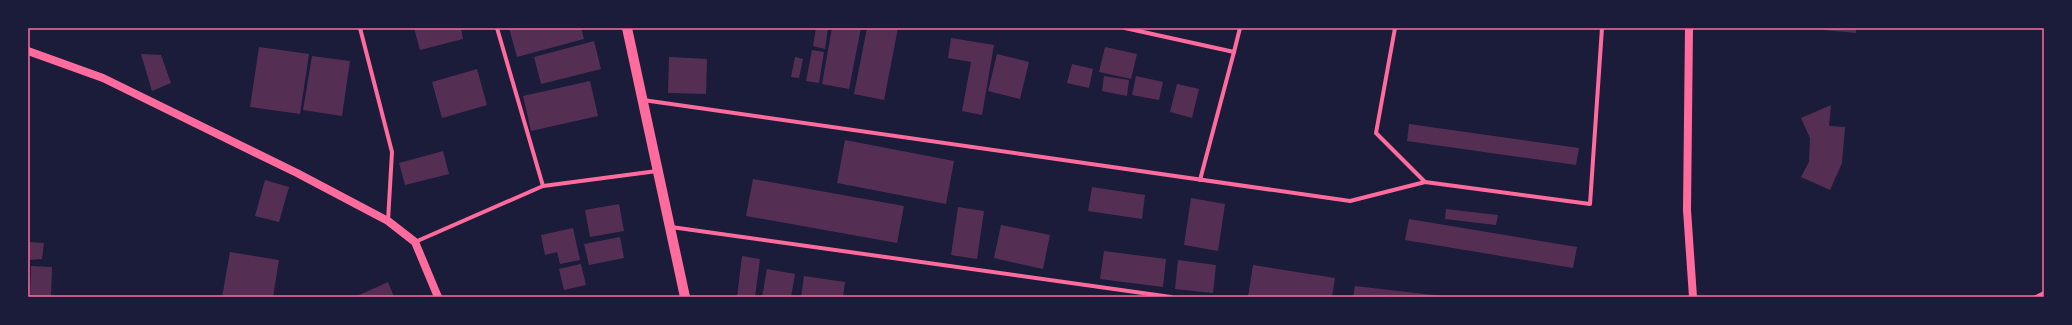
<svg xmlns="http://www.w3.org/2000/svg" width="2072" height="325" font-family="Cabin,sans-serif">
<style>
.building{fill:#542f53}
.lines{fill:none;stroke-linecap:round;stroke-linejoin:round}
.minor{stroke:#ff6b9d;stroke-width:4}
.secondary{stroke:#ff6b9d;stroke-width:8}
.primary{stroke:#ff6b9d;stroke-width:10}
.neatline{fill:none;stroke:#ff6b9d;stroke-width:1.5}
</style>
<rect width="100%" height="100%" fill="#1b1b3a"/>
<g class="building">
<polygon points="414,28 461,28 463,39 420,50"/>
<polygon points="509,28 581,28 584,39 517,57"/>
<polygon points="816,28 828,28 825,49 813,46"/>
<polygon points="832,28 861,28 849,89 822,84"/>
<polygon points="867,28 898,28 884,100 854,94"/>
<polygon points="1825,28 1856,28 1856,33 1824,30"/>
<polygon points="951,38 994,45 982,115 962,111 971,62 948,58"/>
<polygon points="594,41 601,69 541,84 534,57"/>
<polygon points="259,47 309,54 300,114 250,107"/>
<polygon points="1105,47 1137,54 1131,79 1099,72"/>
<polygon points="812,50 824,52 819,83 806,81"/>
<polygon points="141,54 161,55 171,83 152,91"/>
<polygon points="997,54 1029,62 1020,99 988,91"/>
<polygon points="312,56 350,61 342,116 303,110"/>
<polygon points="669,57 707,59 706,94 668,93"/>
<polygon points="795,57 803,59 799,78 791,77"/>
<polygon points="1072,64 1093,69 1089,88 1067,83"/>
<polygon points="477,69 487,105 442,118 432,82"/>
<polygon points="1104,76 1129,80 1127,96 1102,91"/>
<polygon points="1136,76 1163,82 1159,100 1132,95"/>
<polygon points="590,81 598,116 531,131 523,96"/>
<polygon points="1177,84 1199,89 1192,118 1170,112"/>
<polygon points="1831,105 1829,126 1845,127 1842,163 1830,190 1801,177 1809,162 1810,138 1801,118"/>
<polygon points="1409,124 1579,148 1576,165 1407,141"/>
<polygon points="845,140 954,161 946,204 837,183"/>
<polygon points="443,151 449,174 405,185 399,163"/>
<polygon points="753,179 904,206 897,243 746,216"/>
<polygon points="265,180 289,187 279,222 255,216"/>
<polygon points="1092,187 1145,195 1142,219 1088,211"/>
<polygon points="1191,198 1225,204 1218,251 1184,245"/>
<polygon points="619,204 624,231 590,237 585,210"/>
<polygon points="958,207 984,211 977,259 951,255"/>
<polygon points="1446,209 1498,215 1496,225 1445,219"/>
<polygon points="1409,219 1577,247 1573,268 1405,240"/>
<polygon points="1001,225 1050,235 1043,269 994,258"/>
<polygon points="573,228 580,260 560,264 557,252 545,255 541,235"/>
<polygon points="620,237 624,258 589,265 584,244"/>
<polygon points="28,242 44,243 42,259 28,260"/>
<polygon points="1104,251 1166,259 1163,287 1100,279"/>
<polygon points="230,252 279,260 273,297 222,297"/>
<polygon points="742,256 760,259 755,297 737,297"/>
<polygon points="1178,260 1216,265 1213,293 1175,289"/>
<polygon points="581,264 586,285 564,290 559,269"/>
<polygon points="1253,265 1335,278 1332,297 1248,297"/>
<polygon points="31,266 52,267 51,297 30,297"/>
<polygon points="767,269 795,274 791,297 762,297"/>
<polygon points="804,276 845,282 843,297 801,297"/>
<polygon points="388,282 394,297 355,297"/>
<polygon points="1355,286 1442,296 1442,297 1353,297"/>
</g>
<g class="lines">
<g class="minor">
<polyline points="360,28 392,152 388,221"/>
<polyline points="497,28 543,186"/>
<polyline points="1125,28 1234,52 1240,28"/>
<polyline points="1395,28 1376,133 1425,182"/>
<polyline points="643,100 1350,201 1425,182 1590,204 1602,28"/>
<polyline points="1200,180 1234,52"/>
<polyline points="671,227 1171,297"/>
<polyline points="415,242 543,186 657,171"/>
<polyline points="2036,297 2044,293"/>
</g>
<g class="secondary">
<polyline points="1689,28 1687,210 1693,297"/>
<polyline points="28,51 103,78 297,173 388,221 415,242 438,297"/>
</g>
<polyline class="primary" points="627,28 685,297"/>
</g>
<rect width="2072" height="325" fill="none" stroke="#1b1b3a" stroke-width="58"/>
<rect x="29" y="29" width="2014" height="267" class="neatline"/>
</svg>
